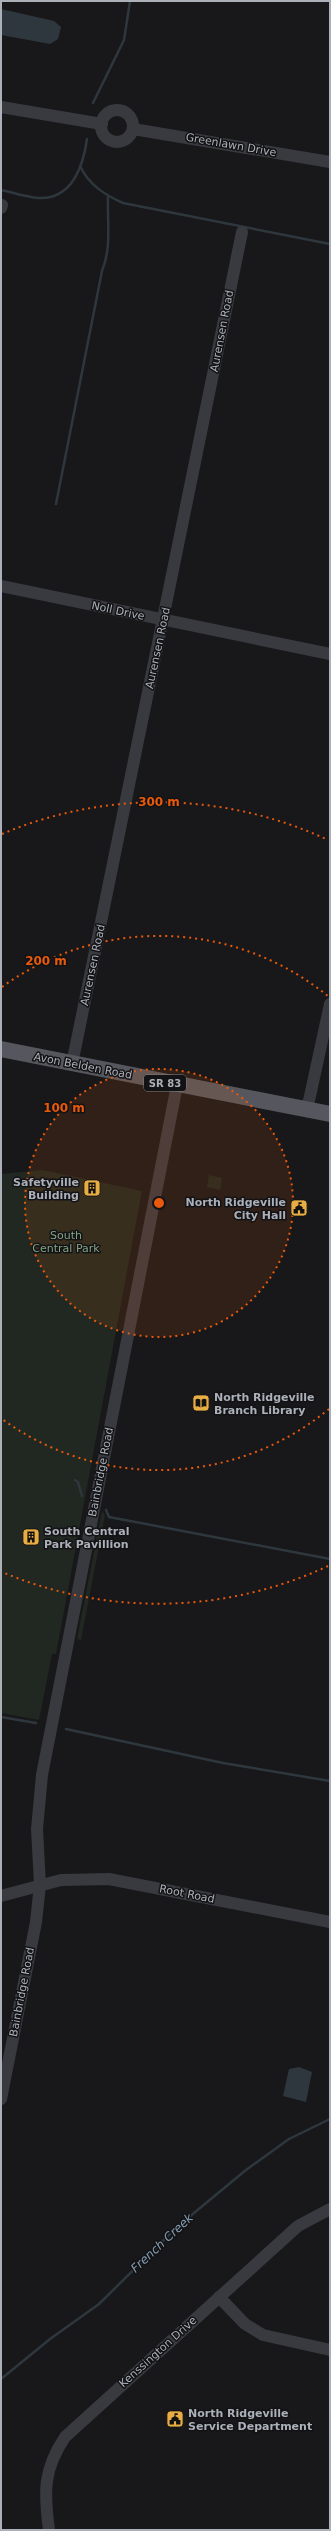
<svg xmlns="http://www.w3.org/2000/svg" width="331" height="2531" font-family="'DejaVu Sans',sans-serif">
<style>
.green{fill:#202821}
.water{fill:#2f373e}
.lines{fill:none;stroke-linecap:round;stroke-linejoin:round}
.stream{stroke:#2f373e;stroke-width:2.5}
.minor{stroke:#393a3f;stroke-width:12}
.major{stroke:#56575e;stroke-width:16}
.ring{fill:none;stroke:#e8590c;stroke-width:2;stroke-dasharray:2 4}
.labels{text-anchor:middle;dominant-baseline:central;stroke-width:3;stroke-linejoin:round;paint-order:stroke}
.shield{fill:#131315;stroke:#7d8188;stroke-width:1}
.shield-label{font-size:10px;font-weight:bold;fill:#abb0b9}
.street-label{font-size:11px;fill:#abb0b9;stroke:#131315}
.poi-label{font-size:11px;font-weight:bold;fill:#abb0b9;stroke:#131315;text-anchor:start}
.park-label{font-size:11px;fill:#84a385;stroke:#131315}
.water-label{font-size:12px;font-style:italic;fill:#859db2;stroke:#131315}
.centre{fill:#e8590c;stroke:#131315;stroke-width:2}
.ring-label{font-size:12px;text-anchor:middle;font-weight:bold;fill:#e8590c;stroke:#131315;stroke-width:3;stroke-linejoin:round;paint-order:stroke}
</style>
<rect width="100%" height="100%" fill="#18181a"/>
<g class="green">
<polygon points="43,1170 142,1191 56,1654 52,1654 39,1720 1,1713 1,1174"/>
<polygon points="209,1175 222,1178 220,1190 207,1187"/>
<polygon points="102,1511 105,1515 81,1640 77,1639"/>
</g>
<g class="water">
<polygon points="1,9 54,21 61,27 58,39 50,44 1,35"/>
<polygon points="299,2067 312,2072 306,2102 283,2096 289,2069"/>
</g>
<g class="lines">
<g class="stream">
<polyline points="93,103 124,40 130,1"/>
<path d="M80,166C89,185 105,195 123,203L330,244"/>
<path d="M1,190C16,193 39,202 54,196C76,188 84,160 87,139"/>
<path d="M56,504L102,271C112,246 107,222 108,196"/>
<polyline points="75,1480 78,1482 82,1496"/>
<polyline points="106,1510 109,1517 330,1559"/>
<polyline points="1,1717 36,1723"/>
<polyline points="66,1729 223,1763 330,1781"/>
<polyline points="1,2379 50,2339 99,2304 177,2227 246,2170 289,2139 330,2119"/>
</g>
<g class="minor">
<polyline points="1,107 102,124"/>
<circle cx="117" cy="126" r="16"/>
<polyline points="133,129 330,162"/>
<polyline points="1,208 2,205"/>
<polyline points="1,586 330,654"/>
<polyline points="72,1064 242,232"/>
<polyline points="307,1110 330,1004"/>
<polyline points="1,1896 61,1880 109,1879 330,1922"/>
<polyline points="1,2099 36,1922 40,1885 37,1829 42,1775 177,1085"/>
<polyline points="219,2297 245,2324 263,2335 330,2350"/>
<path d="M49,2530C44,2492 43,2470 65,2437L298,2226L330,2209"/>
</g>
<polyline class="major" points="1,1049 330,1114"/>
</g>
<circle cx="159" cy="1203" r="134" fill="#e8590c" fill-opacity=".12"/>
<g class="ring">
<circle cx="159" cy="1203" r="134"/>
<path d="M329 1409A267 267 0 0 1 2 1419M2 987A267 267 0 0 1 329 997"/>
<path d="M328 1566A401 401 0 0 1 2 1572M2 834A401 401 0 0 1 328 840"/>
</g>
<defs>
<g id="building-square" transform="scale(0.9)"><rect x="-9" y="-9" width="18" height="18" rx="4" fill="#e8ae43" stroke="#131315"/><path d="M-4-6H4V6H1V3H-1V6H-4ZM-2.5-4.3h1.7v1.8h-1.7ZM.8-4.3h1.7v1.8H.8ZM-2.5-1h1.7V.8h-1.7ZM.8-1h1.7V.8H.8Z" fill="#111"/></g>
<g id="civic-square" transform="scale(0.9)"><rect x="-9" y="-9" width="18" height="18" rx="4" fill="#e8ae43" stroke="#131315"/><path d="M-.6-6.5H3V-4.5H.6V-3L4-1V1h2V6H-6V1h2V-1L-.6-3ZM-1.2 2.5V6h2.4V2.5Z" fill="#111"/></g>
<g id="library-square" transform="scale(0.9)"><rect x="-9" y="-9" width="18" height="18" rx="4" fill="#e8ae43" stroke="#131315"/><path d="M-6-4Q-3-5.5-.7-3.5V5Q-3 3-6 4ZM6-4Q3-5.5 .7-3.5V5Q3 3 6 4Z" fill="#111"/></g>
</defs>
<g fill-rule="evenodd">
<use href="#building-square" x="92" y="1188"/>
<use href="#civic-square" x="299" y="1208"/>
<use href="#library-square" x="201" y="1403"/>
<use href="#building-square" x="31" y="1537"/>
<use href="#civic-square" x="175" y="2419"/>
</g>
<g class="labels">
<rect class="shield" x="144" y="1075" width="42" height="16" rx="3"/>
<g class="shield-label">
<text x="165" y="1083">SR 83</text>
</g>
<g class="street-label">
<text transform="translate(231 145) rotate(10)">Greenlawn Drive</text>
<text transform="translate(222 331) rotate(-79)">Aurensen Road</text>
<text transform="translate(118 611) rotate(12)">Noll Drive</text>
<text transform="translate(158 648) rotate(-78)">Aurensen Road</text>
<text transform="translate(93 965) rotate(-78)">Aurensen Road</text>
<text transform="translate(83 1066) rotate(11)">Avon Belden Road</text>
<text transform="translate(101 1472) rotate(-79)">Bainbridge Road</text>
<text transform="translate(187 1894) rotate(11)">Root Road</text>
<text transform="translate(22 1992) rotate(-79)">Bainbridge Road</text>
<text transform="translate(158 2352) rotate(-42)">Kenssington Drive</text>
</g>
<g class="poi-label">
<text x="79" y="1182" text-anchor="end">Safetyville<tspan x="79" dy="13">Building</tspan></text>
<text x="286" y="1202" text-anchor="end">North Ridgeville<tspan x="286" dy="13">City Hall</tspan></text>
<text x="214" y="1397">North Ridgeville<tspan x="214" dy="13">Branch Library</tspan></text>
<text x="44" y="1531">South Central<tspan x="44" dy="13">Park Pavillion</tspan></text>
<text x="188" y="2413">North Ridgeville<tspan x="188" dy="13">Service Department</tspan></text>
</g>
<g class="park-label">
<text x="66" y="1235">South<tspan x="66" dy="13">Central Park</tspan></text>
</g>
<g class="water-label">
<text transform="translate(162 2243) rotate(-43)">French Creek</text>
</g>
</g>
<circle cx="159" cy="1203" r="6" class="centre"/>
<g class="ring-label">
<text x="159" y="806">300 m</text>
<text x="46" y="965">200 m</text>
<text x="64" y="1112">100 m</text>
</g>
<rect width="331" height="2531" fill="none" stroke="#abb0b9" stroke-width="4"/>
</svg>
